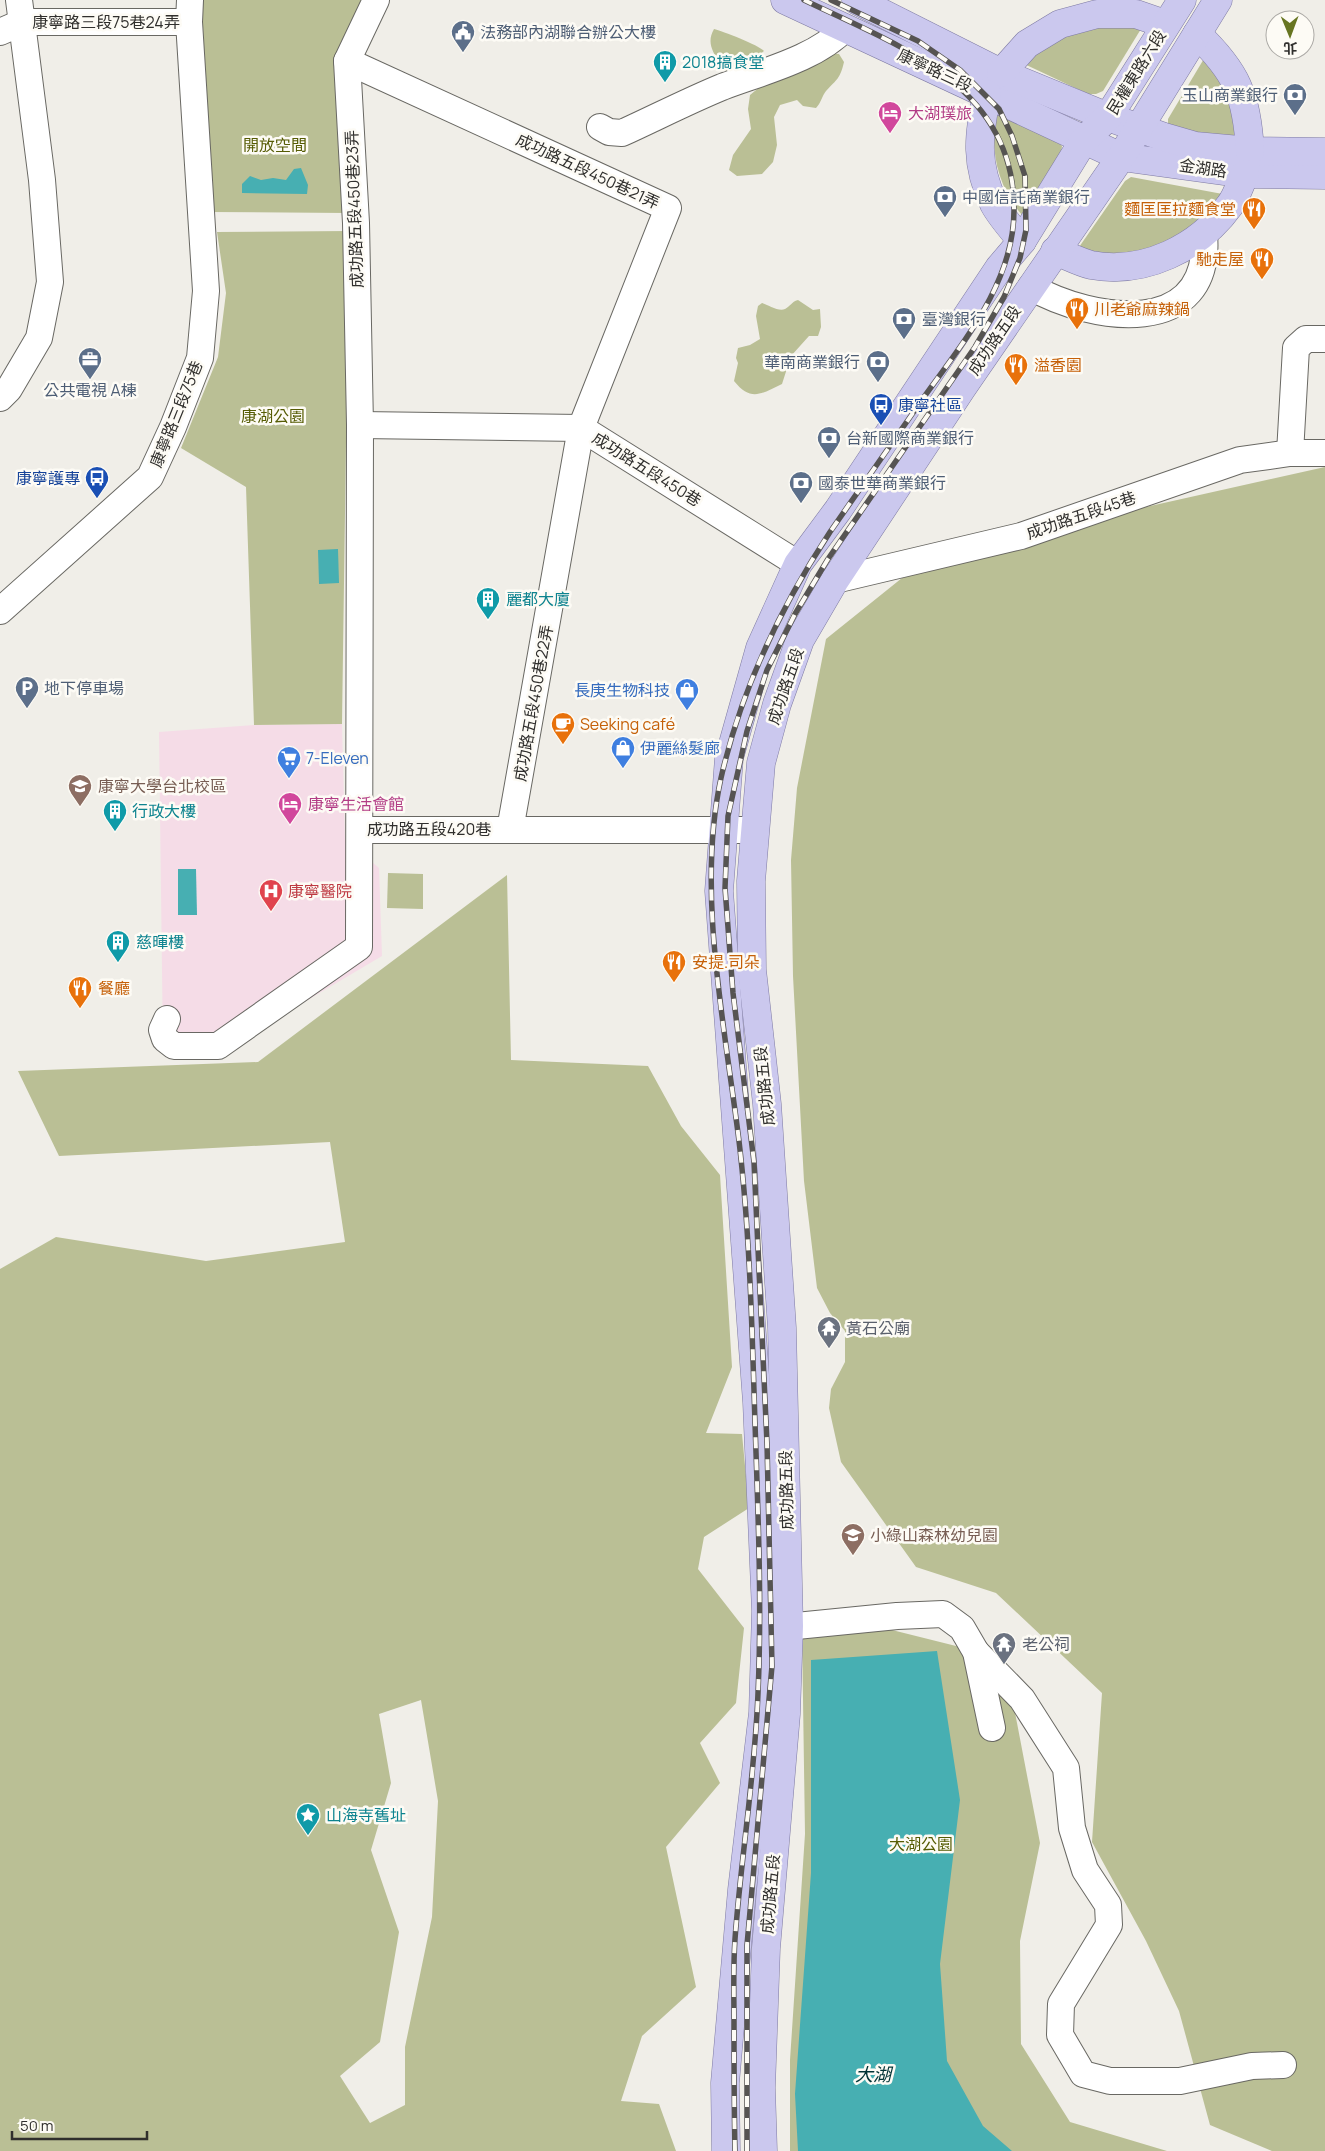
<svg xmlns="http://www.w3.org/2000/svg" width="1325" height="2151" font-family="Manrope,'Noto Sans TC',sans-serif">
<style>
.medical{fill:#f5dce7}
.green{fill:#babf95;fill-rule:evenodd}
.water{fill:#47afb2}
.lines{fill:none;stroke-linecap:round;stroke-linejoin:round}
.minor-casing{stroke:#696863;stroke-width:28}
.major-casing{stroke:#7e7aa3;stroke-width:29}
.minor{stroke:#fff;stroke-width:26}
.major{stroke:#cbc8ee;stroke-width:28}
.rail-casing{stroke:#565452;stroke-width:5.5}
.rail{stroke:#fdfbf5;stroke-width:4;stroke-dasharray:11;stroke-linecap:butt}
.labels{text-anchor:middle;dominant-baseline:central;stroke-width:5;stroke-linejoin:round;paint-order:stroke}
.street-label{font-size:16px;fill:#302f2d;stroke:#fdfbf5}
.service-label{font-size:16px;fill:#4e5e75;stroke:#fdfbf5;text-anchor:start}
.culture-label{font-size:16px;fill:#0d838f;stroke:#fdfbf5;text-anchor:start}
.hotel-label{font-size:16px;fill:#b23c85;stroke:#fdfbf5;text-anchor:start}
.park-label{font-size:16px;fill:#565c04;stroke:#fdfbf5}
.food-label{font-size:16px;fill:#c56008;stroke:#fdfbf5;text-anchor:start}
.transit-label{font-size:16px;fill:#164399;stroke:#fdfbf5;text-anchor:start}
.shop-label{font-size:16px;fill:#366cbe;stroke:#fdfbf5;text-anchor:start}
.education-label{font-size:16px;fill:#785e54;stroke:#fdfbf5;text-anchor:start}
.health-label{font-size:16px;fill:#be3a42;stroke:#fdfbf5;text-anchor:start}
.worship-label{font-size:16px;fill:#5b616d;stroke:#fdfbf5;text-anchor:start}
.water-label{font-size:18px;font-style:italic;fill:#003234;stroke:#fdfbf5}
</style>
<rect width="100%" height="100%" fill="#f0eee8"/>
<polygon class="medical" points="342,724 345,839 379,868 382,956 230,1046 163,1049 159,732 254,725"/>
<g class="green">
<polygon points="202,0 364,0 346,213 210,212"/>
<polygon points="1144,24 1103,91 1096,94 1088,94 1020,62 1050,31"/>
<path d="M714,29C722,31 759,45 764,51L740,70L726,73C718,58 704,46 714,29Z"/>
<path d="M829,53L839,54L844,62C840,79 837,79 826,91C822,96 821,103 816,108L803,106L797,100L780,105L774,117L777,145L773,162L762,174L737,176L729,170L733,155L751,129L748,109L750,95L772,77Z"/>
<polygon points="1205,57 1225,79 1238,139 1218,140 1168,125 1168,119"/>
<path d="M996,112L1058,141L1062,146L1061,154L1022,215C997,186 990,150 996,112Z"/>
<polygon points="1131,177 1228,195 1227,199 1149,259 1077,250 1125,181"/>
<polygon points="349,231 342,724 254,725 246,487 181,448 218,357 226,293 217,232"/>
<path d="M798,300L813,310L820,309L821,327L818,336H809L791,356L782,384C761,394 751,402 734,381L738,363L736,358L738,348L750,345L760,339L756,316L758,306L762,303C768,305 779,312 785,309C791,306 791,302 798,300Z"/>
<polygon points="1325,467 1325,2151 1272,2151 1210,2125 1179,2011 1146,1941 1092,1842 1102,1693 996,1593 916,1567 841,1462 829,1408 831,1389 845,1362 845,1331 830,1313 817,1288 804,1181 793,976 791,860 797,788 826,639 902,578 1119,513"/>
<polygon points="388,873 423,874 423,909 387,908"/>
<path d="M507,875L511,1060L648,1066L681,1126L720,1175L732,1367L706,1433L742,1434L749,1508L704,1537L698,1569L744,1628L736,1703L700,1743L720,1783L666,1847L696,1987L642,2036L621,2101L659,2104L676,2151H0V1269L56,1237L206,1261L345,1242L330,1142L59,1156L18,1071L258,1062ZM421,1700L438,1801L432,1917L405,2047V2105L370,2123L340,2076L380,2042L399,1932L371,1850L391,1783L379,1714Z"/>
<polygon points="880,1627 972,1650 1012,1697 1040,1843 1020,1941 1021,2044 1070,2122 1167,2151 790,2151 790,2060 805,1834 802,1631"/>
</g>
<g class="water">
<polygon points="301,168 308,185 307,194 242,193 242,184 250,176 261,180 273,178 286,180 294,169"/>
<polygon points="338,549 339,583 319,584 318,550"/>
<polygon points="178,869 196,869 197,915 178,915"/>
<polygon points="937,1651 960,1800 940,1964 947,2061 983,2126 1012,2151 798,2151 795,2094 811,1873 811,1660"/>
</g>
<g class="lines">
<g class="minor-casing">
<g id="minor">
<polyline points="0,32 23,22 189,22"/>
<polyline points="347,61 668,208 581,428 510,830"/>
<path d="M600,127L609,132L622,133C655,118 688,101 722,87C761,72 816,59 845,28"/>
<path d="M1031,287C1092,322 1213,340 1204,234"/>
<polyline points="0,398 9,389 39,338 50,282 42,180 19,0"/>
<polyline points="360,425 581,428 798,564"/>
<polyline points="1290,453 1296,348 1306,339 1325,339"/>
<polyline points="835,580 1021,536 1240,460 1290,453 1325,453"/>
<polyline points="0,611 150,477 173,427 200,358 206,291 189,22 190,0"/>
<polyline points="360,830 755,830"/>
<polyline points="167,1019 162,1030 165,1039 174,1046 218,1046 359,947 360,425 356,223 347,61 376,0"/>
<polyline points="766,1629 897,1616 943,1614 962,1628 976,1652 992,1728"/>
<polyline points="976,1652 1022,1699 1066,1768 1072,1828 1085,1870 1108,1905 1109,1925 1061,2004 1060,2035 1083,2074 1110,2081 1180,2081 1252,2066 1283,2065"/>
</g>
</g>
<g class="major-casing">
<g id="major">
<polyline points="785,0 1121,157 1245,174 1325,175"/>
<polyline points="856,0 1001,73 1108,117 1164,137 1195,146 1250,151 1325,152"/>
<path d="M1197,34C1237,72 1247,96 1250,151"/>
<polyline points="1001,73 1027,44 1060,24 1097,14 1136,14 1165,24"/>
<path d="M987,94C978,136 975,164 994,204C1001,217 1013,230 1022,241"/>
<path d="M1055,251C1066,255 1079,262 1091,265C1144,275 1199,248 1230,205C1237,196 1240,184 1245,174"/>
<polyline points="726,2151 725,2083 742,1890 763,1713 766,1611 757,1402 719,891 729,758 760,648 798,564 838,510 999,268 1022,241 1084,140 1108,117 1182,0"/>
<polyline points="763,2151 761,2088 766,1948 786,1714 789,1626 782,1328 767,1104 752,970 751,881 761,763 777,704 800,640 835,580 962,388 1121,157 1218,0"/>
</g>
</g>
<use href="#minor" class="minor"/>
<use href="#major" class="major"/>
<g class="rail-casing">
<g id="rail">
<path d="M735,2151C734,2108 734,2065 734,2022C734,1994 733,1967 735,1939C741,1857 755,1775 758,1693C762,1603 758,1513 755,1423C752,1329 750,1234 739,1141C725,1026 696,892 721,778C741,690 780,608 830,532C861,487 893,442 924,397C964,341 1014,282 1014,210C1015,85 897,45 804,0"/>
<polyline points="747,2151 747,1945 772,1666 767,1443 754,1162 733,993 725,888 728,816 747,731 767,670 795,614 828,559 975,347 1004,297 1020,258 1026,230 1025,176 1012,136 999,109 960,70 918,41 831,0"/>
</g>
</g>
<use href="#rail" class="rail"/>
</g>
<defs>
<g id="civic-pin" transform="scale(1.25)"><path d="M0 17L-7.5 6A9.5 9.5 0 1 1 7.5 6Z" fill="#5c6f8a" stroke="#fdfbf5"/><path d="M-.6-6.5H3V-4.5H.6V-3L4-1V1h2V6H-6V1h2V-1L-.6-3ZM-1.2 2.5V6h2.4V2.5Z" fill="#fff"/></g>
<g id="building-pin" transform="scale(1.25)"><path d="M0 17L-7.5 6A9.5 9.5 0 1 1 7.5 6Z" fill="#0f9aa8" stroke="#fdfbf5"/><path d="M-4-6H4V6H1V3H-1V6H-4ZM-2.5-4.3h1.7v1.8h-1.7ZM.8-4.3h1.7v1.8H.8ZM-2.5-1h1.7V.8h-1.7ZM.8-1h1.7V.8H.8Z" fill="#fff"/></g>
<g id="bank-pin" transform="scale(1.25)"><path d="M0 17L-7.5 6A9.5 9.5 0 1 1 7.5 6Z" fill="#5c6f8a" stroke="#fdfbf5"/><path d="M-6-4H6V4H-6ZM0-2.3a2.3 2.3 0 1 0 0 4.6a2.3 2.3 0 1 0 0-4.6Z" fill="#fff"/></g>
<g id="hotel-pin" transform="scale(1.25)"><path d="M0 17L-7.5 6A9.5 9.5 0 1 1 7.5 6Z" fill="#d1479c" stroke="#fdfbf5"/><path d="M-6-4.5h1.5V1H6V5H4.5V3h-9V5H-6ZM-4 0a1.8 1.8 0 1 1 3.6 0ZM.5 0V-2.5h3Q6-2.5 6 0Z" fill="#fff"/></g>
<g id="restaurant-pin" transform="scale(1.25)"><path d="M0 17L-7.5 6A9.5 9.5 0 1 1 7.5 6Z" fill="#e8710a" stroke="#fdfbf5"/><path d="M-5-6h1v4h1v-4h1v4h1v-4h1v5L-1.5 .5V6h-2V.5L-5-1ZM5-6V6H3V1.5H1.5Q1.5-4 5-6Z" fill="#fff"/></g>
<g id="office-pin" transform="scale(1.25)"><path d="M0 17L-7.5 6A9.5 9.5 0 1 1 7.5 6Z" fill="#5c6f8a" stroke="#fdfbf5"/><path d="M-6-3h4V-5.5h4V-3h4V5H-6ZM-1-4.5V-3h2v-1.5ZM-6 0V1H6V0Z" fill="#fff"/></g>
<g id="bus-pin" transform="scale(1.25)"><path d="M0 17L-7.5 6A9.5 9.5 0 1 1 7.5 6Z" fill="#1a4fb4" stroke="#fdfbf5"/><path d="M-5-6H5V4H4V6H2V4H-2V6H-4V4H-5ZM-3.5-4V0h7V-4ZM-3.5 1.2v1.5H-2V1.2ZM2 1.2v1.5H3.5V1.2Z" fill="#fff"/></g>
<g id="parking-pin" transform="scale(1.25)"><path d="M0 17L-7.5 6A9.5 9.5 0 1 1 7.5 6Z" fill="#5c6f8a" stroke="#fdfbf5"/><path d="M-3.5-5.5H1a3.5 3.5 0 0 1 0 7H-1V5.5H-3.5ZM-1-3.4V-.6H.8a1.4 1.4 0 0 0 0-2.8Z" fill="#fff"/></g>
<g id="shop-pin" transform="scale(1.25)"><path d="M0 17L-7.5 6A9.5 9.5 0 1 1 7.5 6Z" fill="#3f7fe0" stroke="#fdfbf5"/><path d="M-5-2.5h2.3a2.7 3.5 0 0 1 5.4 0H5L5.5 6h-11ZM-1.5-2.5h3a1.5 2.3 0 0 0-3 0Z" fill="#fff"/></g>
<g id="cafe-pin" transform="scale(1.25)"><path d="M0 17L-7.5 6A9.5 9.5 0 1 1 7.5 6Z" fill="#e8710a" stroke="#fdfbf5"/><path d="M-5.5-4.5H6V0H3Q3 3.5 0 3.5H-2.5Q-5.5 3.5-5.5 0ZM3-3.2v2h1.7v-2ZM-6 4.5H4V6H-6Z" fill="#fff"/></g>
<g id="supermarket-pin" transform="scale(1.25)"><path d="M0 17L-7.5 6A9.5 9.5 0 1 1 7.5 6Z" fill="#3f7fe0" stroke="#fdfbf5"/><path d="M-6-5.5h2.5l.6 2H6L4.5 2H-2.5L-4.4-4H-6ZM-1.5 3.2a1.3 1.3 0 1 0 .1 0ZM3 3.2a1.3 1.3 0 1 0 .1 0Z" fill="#fff"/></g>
<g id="university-pin" transform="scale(1.25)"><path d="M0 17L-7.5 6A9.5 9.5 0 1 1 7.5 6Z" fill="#8d6e63" stroke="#fdfbf5"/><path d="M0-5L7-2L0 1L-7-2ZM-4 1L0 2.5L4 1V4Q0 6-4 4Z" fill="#fff"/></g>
<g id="hospital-pin" transform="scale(1.25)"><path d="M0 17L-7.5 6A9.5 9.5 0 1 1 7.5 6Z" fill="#e0444e" stroke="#fdfbf5"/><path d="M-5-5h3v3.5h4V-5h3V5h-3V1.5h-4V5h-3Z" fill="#fff"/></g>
<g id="temple-pin" transform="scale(1.25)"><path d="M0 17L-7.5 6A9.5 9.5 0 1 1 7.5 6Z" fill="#6b7280" stroke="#fdfbf5"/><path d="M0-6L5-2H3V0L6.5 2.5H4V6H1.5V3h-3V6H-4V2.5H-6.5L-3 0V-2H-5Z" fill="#fff"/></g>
<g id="school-pin" transform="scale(1.25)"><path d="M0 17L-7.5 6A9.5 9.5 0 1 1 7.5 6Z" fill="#8d6e63" stroke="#fdfbf5"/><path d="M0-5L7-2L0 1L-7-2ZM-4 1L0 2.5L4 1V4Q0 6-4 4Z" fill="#fff"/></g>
<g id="sight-pin" transform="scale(1.25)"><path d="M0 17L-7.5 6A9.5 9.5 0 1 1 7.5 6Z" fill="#0f9aa8" stroke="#fdfbf5"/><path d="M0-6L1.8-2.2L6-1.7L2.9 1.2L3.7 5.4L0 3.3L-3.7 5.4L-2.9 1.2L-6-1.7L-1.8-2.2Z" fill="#fff"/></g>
</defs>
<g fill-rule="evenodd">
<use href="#civic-pin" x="463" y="32"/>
<use href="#building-pin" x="665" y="62"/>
<use href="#bank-pin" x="1295" y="95"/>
<use href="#hotel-pin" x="890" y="113"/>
<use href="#bank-pin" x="945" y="197"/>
<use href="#restaurant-pin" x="1254" y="209"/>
<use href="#restaurant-pin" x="1262" y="259"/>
<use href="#restaurant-pin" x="1077" y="309"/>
<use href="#bank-pin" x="904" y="319"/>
<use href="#office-pin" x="90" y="359"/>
<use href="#bank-pin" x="878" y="362"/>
<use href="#restaurant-pin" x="1016" y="365"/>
<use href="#bus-pin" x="881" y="405"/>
<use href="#bank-pin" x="829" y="438"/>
<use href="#bus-pin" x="97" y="478"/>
<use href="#bank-pin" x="801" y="483"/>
<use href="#building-pin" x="488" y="599"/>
<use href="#parking-pin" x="27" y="688"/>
<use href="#shop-pin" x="687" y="690"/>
<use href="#cafe-pin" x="563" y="724"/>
<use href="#shop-pin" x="623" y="748"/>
<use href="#supermarket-pin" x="289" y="758"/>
<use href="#university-pin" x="80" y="786"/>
<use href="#hotel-pin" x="290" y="804"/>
<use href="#building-pin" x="115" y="811"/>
<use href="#hospital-pin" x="271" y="891"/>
<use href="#building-pin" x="118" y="942"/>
<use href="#restaurant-pin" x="674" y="962"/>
<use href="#restaurant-pin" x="80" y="988"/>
<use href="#temple-pin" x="829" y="1328"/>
<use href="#school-pin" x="853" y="1535"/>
<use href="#temple-pin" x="1004" y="1644"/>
<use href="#sight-pin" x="308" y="1815"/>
</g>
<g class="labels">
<g class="street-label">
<text x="106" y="22">康寧路三段75巷24弄</text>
<text transform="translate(935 70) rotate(25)">康寧路三段</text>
<text transform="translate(1136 72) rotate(-58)">民權東路六段</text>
<text transform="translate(1203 168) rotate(8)">金湖路</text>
<text transform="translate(588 171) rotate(25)">成功路五段450巷21弄</text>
<text transform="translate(354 209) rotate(-92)">成功路五段450巷23弄</text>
<text transform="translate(994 340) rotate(-56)">成功路五段</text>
<text transform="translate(176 414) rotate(-68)">康寧路三段75巷</text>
<text transform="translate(647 469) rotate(32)">成功路五段450巷</text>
<text transform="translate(1081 515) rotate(-19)">成功路五段45巷</text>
<text transform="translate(785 686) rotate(-71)">成功路五段</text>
<text transform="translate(533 703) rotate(-80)">成功路五段450巷22弄</text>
<text x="429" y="829">成功路五段420巷</text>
<text transform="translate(764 1086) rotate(-96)">成功路五段</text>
<text transform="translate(786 1490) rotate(-91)">成功路五段</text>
<text transform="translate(770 1894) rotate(-85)">成功路五段</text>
</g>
<g class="service-label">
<text x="480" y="32">法務部內湖聯合辦公大樓</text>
<text x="1278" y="95" text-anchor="end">玉山商業銀行</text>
<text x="962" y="197">中國信託商業銀行</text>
<text x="922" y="319">臺灣銀行</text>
<text x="860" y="362" text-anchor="end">華南商業銀行</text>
<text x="90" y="390" text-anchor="middle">公共電視 A棟</text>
<text x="846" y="438">台新國際商業銀行</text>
<text x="818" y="483">國泰世華商業銀行</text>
<text x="44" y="688">地下停車場</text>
</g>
<g class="culture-label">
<text x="682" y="62">2018搞食堂</text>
<text x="506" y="599">麗都大廈</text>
<text x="132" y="811">行政大樓</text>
<text x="136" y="942">慈暉樓</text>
<text x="326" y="1815">山海寺舊址</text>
</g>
<g class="hotel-label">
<text x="908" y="113">大湖璞旅</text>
<text x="308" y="804">康寧生活會館</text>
</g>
<g class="park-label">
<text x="275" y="145">開放空間</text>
<text x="273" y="416">康湖公園</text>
<text x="921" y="1844">大湖公園</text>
</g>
<g class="food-label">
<text x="1236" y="209" text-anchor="end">麵匡匡拉麵食堂</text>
<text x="1244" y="259" text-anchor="end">馳走屋</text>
<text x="1094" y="309">川老爺麻辣鍋</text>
<text x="1034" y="365">溢香園</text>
<text x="580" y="724">Seeking café</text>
<text x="692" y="962">安提.司朵</text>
<text x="98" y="988">餐廳</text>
</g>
<g class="transit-label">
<text x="898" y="405">康寧社區</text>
<text x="80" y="478" text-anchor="end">康寧護專</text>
</g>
<g class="shop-label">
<text x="670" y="690" text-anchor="end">長庚生物科技</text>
<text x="640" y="748">伊麗絲髮廊</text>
<text x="306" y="758">7-Eleven</text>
</g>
<g class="education-label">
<text x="98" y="786">康寧大學台北校區</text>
<text x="870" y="1535">小綠山森林幼兒園</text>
</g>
<g class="health-label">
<text x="288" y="891">康寧醫院</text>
</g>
<g class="worship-label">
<text x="846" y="1328">黃石公廟</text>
<text x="1022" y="1644">老公祠</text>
</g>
<g class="water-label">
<text x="873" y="2074">大湖</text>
</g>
</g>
<g transform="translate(1290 35) rotate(179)"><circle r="24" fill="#fdfbf5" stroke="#aba9a5"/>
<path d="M0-4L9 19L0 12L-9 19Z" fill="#677521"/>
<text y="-8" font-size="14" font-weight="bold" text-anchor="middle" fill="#302f2d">北</text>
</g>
<path d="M12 2131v8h135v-8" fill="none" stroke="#302f2d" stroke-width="2.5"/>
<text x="20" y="2131" font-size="15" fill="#302f2d" stroke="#fdfbf5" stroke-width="4" paint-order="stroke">50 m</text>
</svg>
